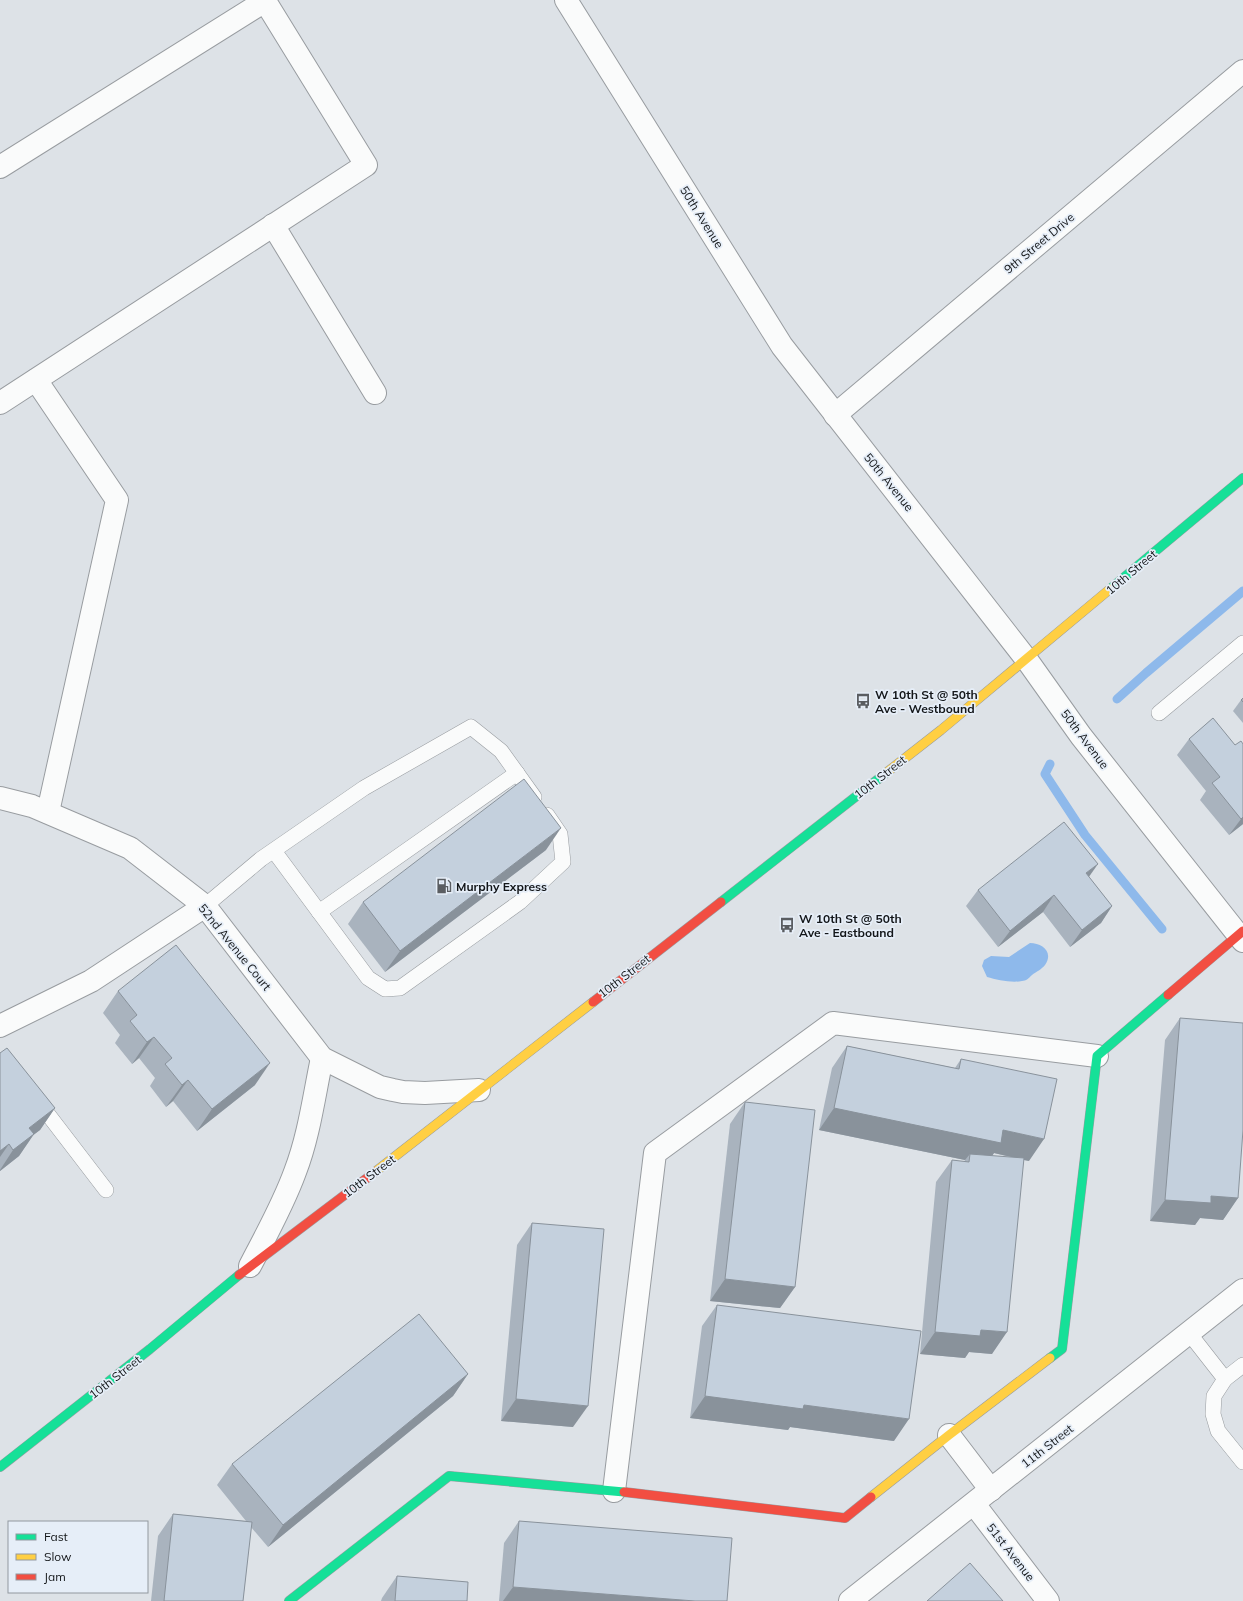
<svg xmlns="http://www.w3.org/2000/svg" width="1243" height="1601" font-family="Mulish,sans-serif">
<style>
.water{fill:#8eb9eb}
.lines{fill:none;stroke-linecap:round;stroke-linejoin:round}
.stream{stroke:#8eb9eb;stroke-width:9}
.lane-casing{stroke:#989ca0;stroke-width:16}
.street-casing{stroke:#989ca0;stroke-width:24}
.fast-casing{stroke:#989ca0;stroke-width:10}
.slow-casing{stroke:#989ca0;stroke-width:10}
.jam-casing{stroke:#989ca0;stroke-width:10}
.lane{stroke:#fafbfb;stroke-width:15}
.street{stroke:#fafbfb;stroke-width:22}
.fast{stroke:#16e098;stroke-width:9}
.slow{stroke:#ffcf43;stroke-width:9}
.jam{stroke:#f24e42;stroke-width:9}
.wall{fill:#a9b3be;fill-rule:evenodd}
.shaded-wall{fill:#89929b}
.building{fill:#c4d0dd;stroke:#89929b}
.labels{text-anchor:middle;dominant-baseline:central;stroke-width:3.5;stroke-linejoin:round;paint-order:stroke}
.street-label{font-size:12px;fill:#131619;stroke:#e6eef8}
.poi-label{font-size:12px;font-weight:bold;fill:#131619;stroke:#e6eef8;text-anchor:start}
</style>
<rect width="100%" height="100%" fill="#dde2e7"/>
<path class="water" d="M1030,943C1042,943 1054,952 1045,965C1042,969 1036,972 1032,975C1029,978 1026,981 1022,981C1012,983 997,980 987,977L982,966L984,960L991,956L1009,957Z"/>
<g class="lines">
<g class="stream">
<polyline points="1117,699 1146,673 1243,591"/>
<polyline points="1050,764 1045,774 1085,835 1162,929"/>
</g>
<g class="lane-casing">
<g id="lane">
<polyline points="1159,713 1243,643"/>
<polyline points="274,851 368,978 385,989 400,988 520,902 563,862 560,834 547,815"/>
<polyline points="205,906 261,859 364,788 471,727 501,751 534,797"/>
<polyline points="319,912 517,773"/>
<polyline points="37,1100 106,1190"/>
<polyline points="1189,1333 1225,1379 1243,1365"/>
<polyline points="1225,1379 1214,1396 1213,1414 1218,1431 1243,1462"/>
</g>
</g>
<g class="street-casing">
<g id="street">
<polyline points="566,0 782,346 1027,660 1081,736 1243,941"/>
<polyline points="0,167 265,1 366,165 0,403"/>
<polyline points="273,225 375,393"/>
<polyline points="36,380 117,500 48,812"/>
<polyline points="835,415 1243,71"/>
<polyline points="0,798 32,806 130,848 205,906 322,1058 380,1087 393,1090 403,1092 425,1093 479,1090"/>
<polyline points="0,1026 91,981 205,906"/>
<path d="M250,1266C266,1235 283,1205 295,1172C309,1136 314,1096 322,1058"/>
<polyline points="949,1435 991,1490"/>
<polyline points="614,1491 655,1153 833,1023 1097,1056"/>
<polyline points="974,1504 1048,1601"/>
<polyline points="850,1601 1243,1290"/>
</g>
</g>
<g class="fast-casing">
<g id="fast">
<polyline points="1110,589 1243,478"/>
<polyline points="721,902 886,773"/>
<polyline points="1050,1358 1062,1349 1097,1056 1168,995"/>
<polyline points="0,1467 150,1349 239,1275"/>
<polyline points="289,1601 449,1476 624,1492"/>
</g>
</g>
<g class="slow-casing">
<g id="slow">
<polyline points="886,773 941,730 1110,589"/>
<polyline points="375,1172 593,1002"/>
<polyline points="871,1497 949,1435 1050,1358"/>
</g>
</g>
<g class="jam-casing">
<g id="jam">
<polyline points="1168,995 1243,931"/>
<polyline points="593,1002 721,902"/>
<polyline points="239,1275 375,1172"/>
<polyline points="624,1492 845,1518 871,1497"/>
</g>
</g>
<use href="#lane" class="lane"/>
<use href="#street" class="street"/>
<use href="#fast" class="fast"/>
<use href="#slow" class="slow"/>
<use href="#jam" class="jam"/>
</g>
<g class="wall">
<polygon points="1243,698 1243,723 1233,711 1241,700"/>
<polygon points="1213,718 1243,824 1229,835 1200,800 1206,791 1177,755 1189,739"/>
<polygon points="546,850 385,972 348,924 363,902"/>
<polygon points="1089,877 1112,906 1101,923 1070,947 1043,912 998,947 966,906 978,890"/>
<polygon points="118,991 255,1085 197,1131 173,1101 166,1107 150,1086 155,1078 139,1058 132,1064 115,1043 120,1035 103,1013"/>
<polygon points="1180,1018 1238,1198 1223,1220 1200,1218 1195,1225 1150,1221 1165,1040"/>
<path d="M847,1046L955,1068L961,1059L1029,1161L1023,1160L992,1354L969,1352L965,1358L920,1354L936,1182L952,1160L964,1162L965,1160L819,1130L832,1068ZM994,1153L1014,1158L992,1156Z"/>
<polygon points="0,1053 55,1108 40,1130 34,1134 19,1156 0,1171"/>
<polygon points="745,1102 795,1287 780,1308 710,1301 730,1124"/>
<polygon points="532,1223 573,1427 501,1421 517,1245"/>
<polygon points="717,1305 894,1441 790,1427 788,1430 690,1418 702,1326"/>
<polygon points="468,1374 453,1396 268,1547 251,1527 243,1601 151,1601 158,1536 173,1514 246,1521 217,1485 232,1464"/>
<polygon points="519,1521 727,1601 499,1601 504,1543"/>
<polygon points="397,1576 467,1601 381,1601 382,1598"/>
</g>
<g class="shaded-wall">
<polygon points="1243,817 1243,824 1229,835 1241,819"/>
<polygon points="561,828 546,850 385,972 400,951"/>
<polygon points="1098,864 1086,881 1086,873"/>
<polygon points="1054,895 1043,912 998,947 1010,931"/>
<polygon points="1112,906 1101,923 1070,947 1082,930"/>
<polygon points="154,1037 139,1058 132,1064 147,1042"/>
<polygon points="270,1063 255,1085 197,1131 212,1109"/>
<polygon points="188,1080 173,1101 166,1107 182,1085"/>
<polygon points="55,1108 40,1130 14,1150 29,1128"/>
<polygon points="834,1108 1003,1130 1044,1139 1029,1161 994,1153 986,1165 970,1154 965,1160 819,1130"/>
<polygon points="34,1134 19,1156 0,1171 0,1170 13,1150"/>
<polygon points="9,1144 0,1157 0,1151"/>
<polygon points="1211,1196 1238,1198 1223,1220 1200,1218 1195,1225 1150,1221 1165,1200"/>
<polygon points="725,1279 795,1287 780,1308 710,1301"/>
<polygon points="981,1330 1007,1332 992,1354 969,1352 965,1358 920,1354 935,1332"/>
<polygon points="468,1374 453,1396 268,1547 283,1525"/>
<polygon points="705,1396 804,1405 909,1419 894,1441 790,1427 788,1430 690,1418"/>
<polygon points="516,1399 588,1406 573,1427 501,1421"/>
<polygon points="513,1587 695,1601 503,1601"/>
</g>
<g class="building">
<polygon points="1243,698 1243,702 1241,700"/>
<polygon points="1213,718 1235,745 1241,741 1243,744 1243,817 1241,819 1212,783 1220,777 1189,739"/>
<polygon points="524,779 561,828 400,951 363,902"/>
<polygon points="1064,822 1098,864 1086,873 1112,906 1082,930 1054,895 1010,931 978,890"/>
<polygon points="176,945 270,1063 212,1109 188,1080 182,1085 165,1064 172,1058 154,1037 147,1042 130,1021 137,1015 118,991"/>
<polygon points="1180,1018 1243,1023 1243,1130 1238,1198 1211,1196 1211,1203 1165,1200"/>
<polygon points="847,1046 959,1069 961,1059 1057,1079 1044,1139 1003,1130 1001,1143 834,1108"/>
<polygon points="7,1048 55,1108 29,1128 34,1134 13,1150 9,1144 0,1151 0,1053"/>
<polygon points="745,1102 815,1110 795,1287 725,1279"/>
<polygon points="970,1154 1024,1158 1007,1332 981,1330 980,1336 935,1332 952,1160 969,1162"/>
<polygon points="532,1223 604,1229 588,1406 516,1399"/>
<polygon points="717,1305 921,1331 909,1419 804,1405 803,1409 705,1396"/>
<polygon points="419,1314 468,1374 283,1525 232,1464"/>
<polygon points="173,1514 252,1522 243,1601 164,1601"/>
<polygon points="519,1521 732,1538 727,1601 695,1601 513,1587"/>
<polygon points="970,1563 1003,1601 927,1601"/>
<polygon points="397,1576 468,1582 467,1601 395,1601"/>
</g>
<defs>
<g id="bus-bare" transform="scale(1.2)"><path d="M-5-6H5V4H4V6H2V4H-2V6H-4V4H-5ZM-3.5-4V0h7V-4ZM-3.5 1.2v1.5H-2V1.2ZM2 1.2v1.5H3.5V1.2Z" fill="#5a5d61" stroke="#e6eef8" stroke-width="2.5" paint-order="stroke"/></g>
<g id="fuel-bare" transform="scale(1.2)"><path d="M-5.5-6h7V0h2V4h1.3V-2.5L3-4.5l.8-.8L6-3V5H2.5V1h-1V6h-7ZM-4.2-4.7v3.2H.2V-4.7Z" fill="#5a5d61" stroke="#e6eef8" stroke-width="2.5" paint-order="stroke"/></g>
</defs>
<g fill-rule="evenodd">
<use href="#bus-bare" x="863" y="701"/>
<use href="#fuel-bare" x="444" y="886"/>
<use href="#bus-bare" x="787" y="925"/>
</g>
<g class="labels">
<g class="street-label">
<text transform="translate(702 217) rotate(58)">50th Avenue</text>
<text transform="translate(1039 243) rotate(-40)">9th Street Drive</text>
<text transform="translate(889 482) rotate(51)">50th Avenue</text>
<text transform="translate(1131 572) rotate(-40)">10th Street</text>
<text transform="translate(1085 739) rotate(53)">50th Avenue</text>
<text transform="translate(880 777) rotate(-38)">10th Street</text>
<text transform="translate(235 947) rotate(51)">52nd Avenue Court</text>
<text transform="translate(624 976) rotate(-38)">10th Street</text>
<text transform="translate(369 1176) rotate(-37)">10th Street</text>
<text transform="translate(115 1377) rotate(-38)">10th Street</text>
<text transform="translate(1047 1446) rotate(-38)">11th Street</text>
<text transform="translate(1011 1552) rotate(52)">51st Avenue</text>
</g>
<g class="poi-label">
<text x="875" y="694">W 10th St @ 50th<tspan x="875" dy="14">Ave - Westbound</tspan></text>
<text x="456" y="886">Murphy Express</text>
<text x="799" y="918">W 10th St @ 50th<tspan x="799" dy="14">Ave - Eastbound</tspan></text>
</g>
</g>
<rect x="8" y="1521" width="140" height="72" fill="#e6eef8" stroke="#92989f"/>
<rect x="16" y="1534" width="20" height="6" fill="#16e098" stroke="#92989f"/>
<text x="44" y="1541" font-size="12" fill="#131619">Fast</text>
<rect x="16" y="1554" width="20" height="6" fill="#ffcf43" stroke="#92989f"/>
<text x="44" y="1561" font-size="12" fill="#131619">Slow</text>
<rect x="16" y="1574" width="20" height="6" fill="#f24e42" stroke="#92989f"/>
<text x="44" y="1581" font-size="12" fill="#131619">Jam</text>
</svg>
